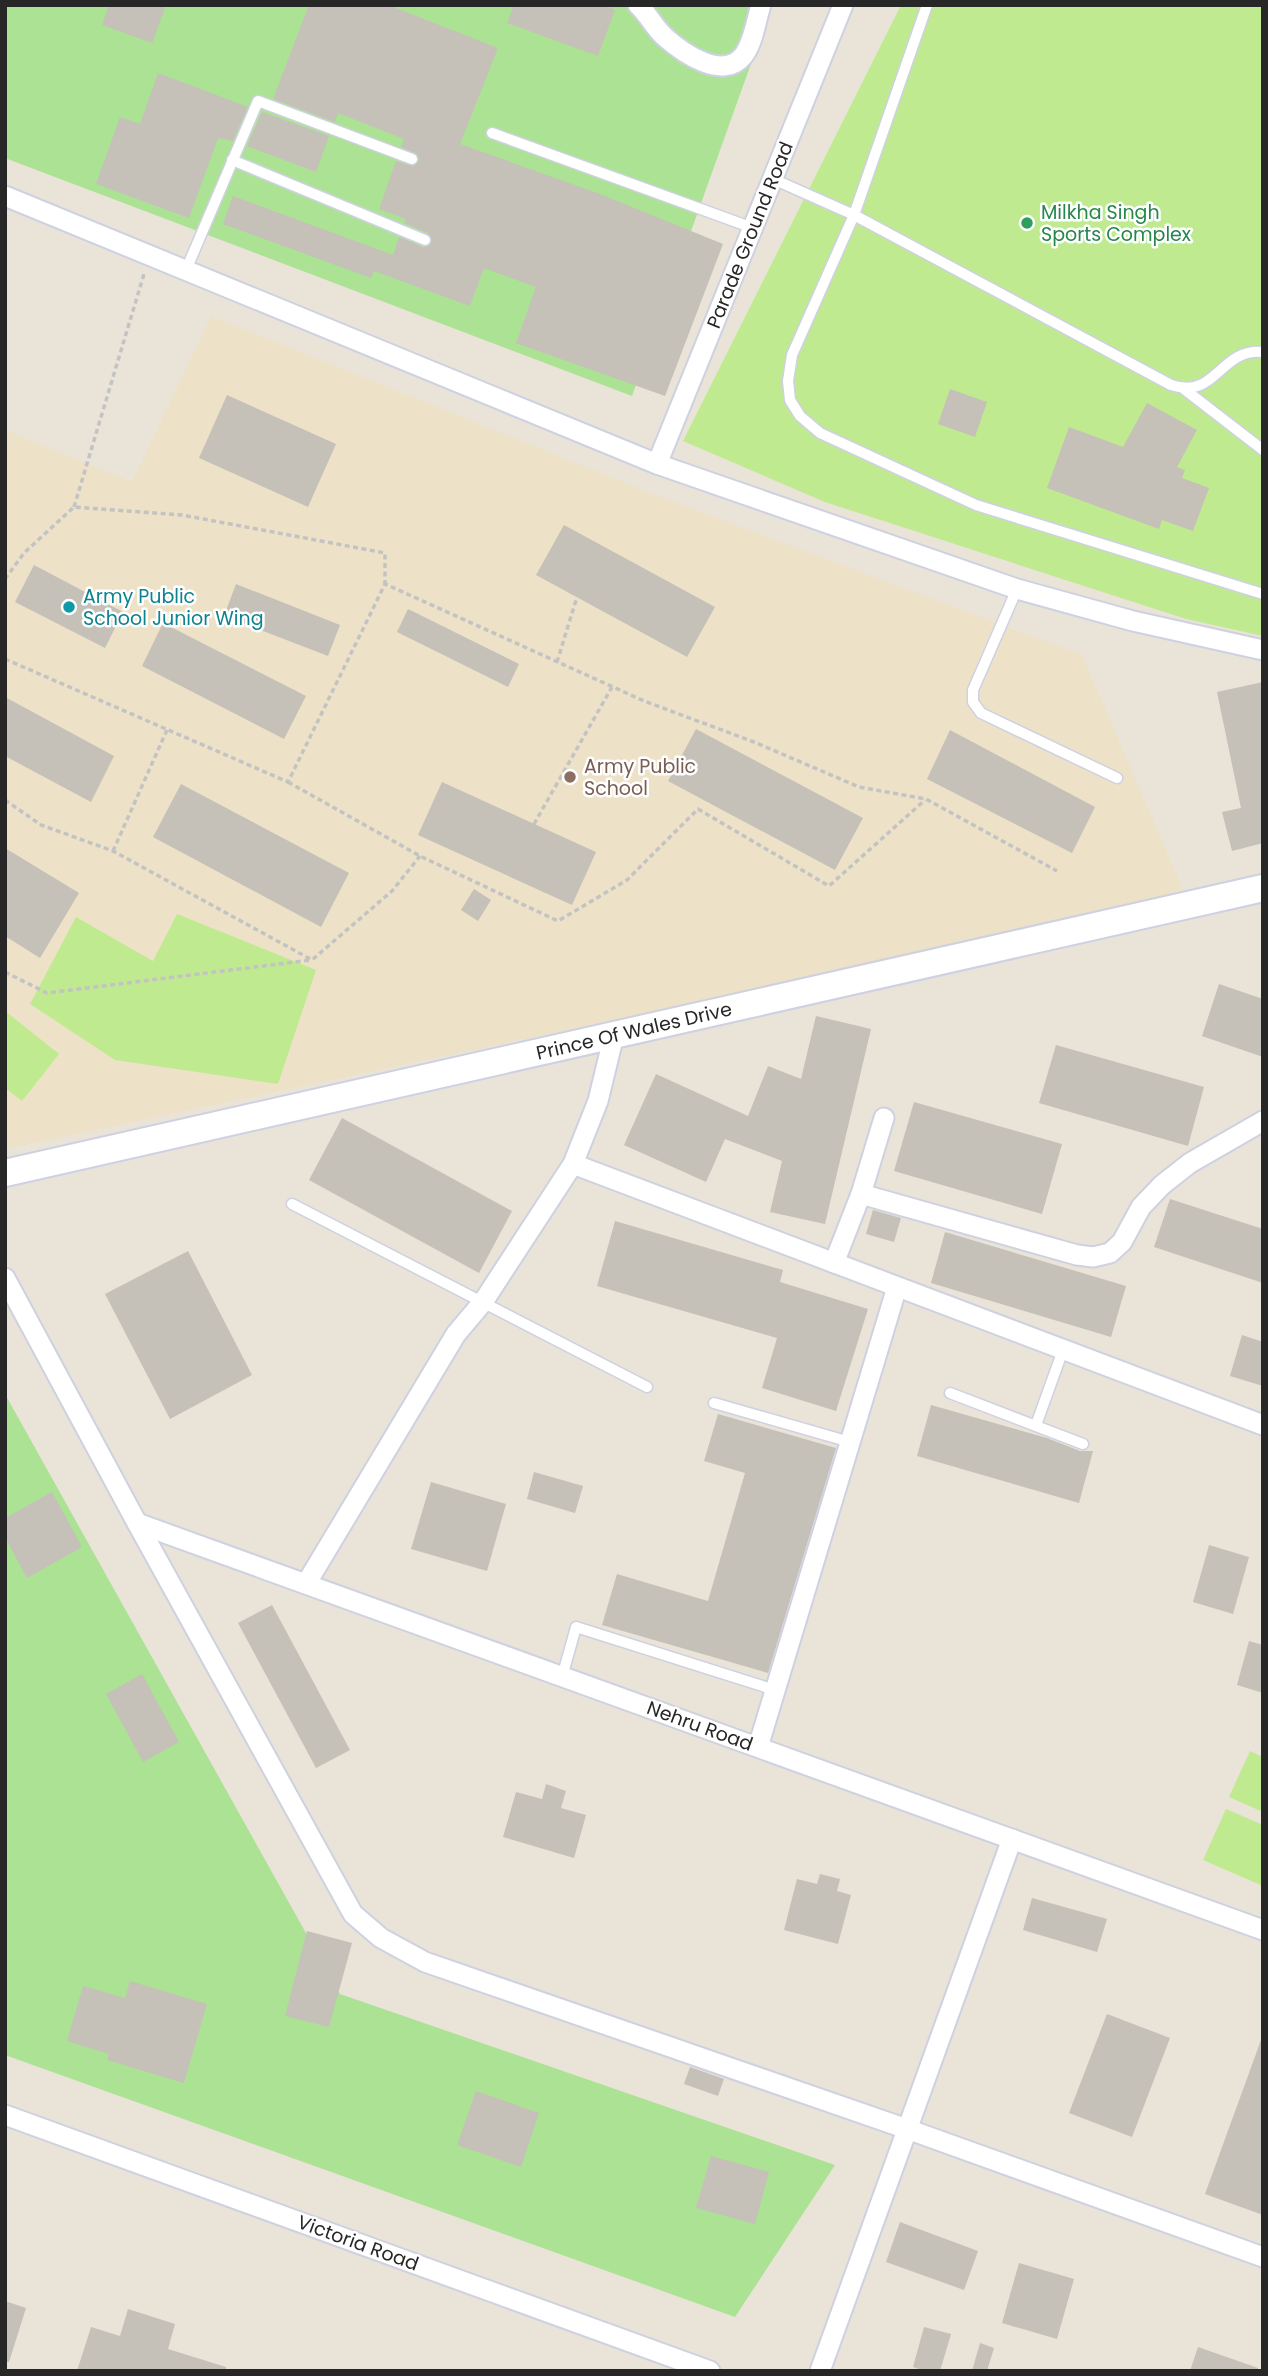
<svg xmlns="http://www.w3.org/2000/svg" width="1268" height="2376" font-family="Poppins,sans-serif">
<style>
.education{fill:#ede2c7}
.green{fill:#ace294}
.pitch{fill:#c0ea8f}
.building{fill:#c5c0b8}
.lines{fill:none;stroke-linecap:round;stroke-linejoin:round}
.service-casing{stroke:#ced1e1;stroke-width:13}
.minor-casing{stroke:#ced1e1;stroke-width:23}
.secondary-casing{stroke:#ced1e1;stroke-width:30}
.path{stroke:#c3c3c3;stroke-width:3.5;stroke-dasharray:5 3.5;stroke-linecap:butt}
.service{stroke:#fff;stroke-width:10}
.minor{stroke:#fff;stroke-width:19}
.secondary{stroke:#fff;stroke-width:26}
.leisure-dot{fill:#2e9e5b;stroke:#fff;stroke-width:2.5}
.culture-dot{fill:#0f9aa8;stroke:#fff;stroke-width:2.5}
.education-dot{fill:#8d6e63;stroke:#fff;stroke-width:2.5}
.labels{text-anchor:middle;dominant-baseline:central;stroke-width:5;stroke-linejoin:round;paint-order:stroke}
.leisure-label{font-size:19px;fill:#27864d;stroke:#fff;text-anchor:start}
.street-label{font-size:19px;fill:#272727;stroke:#fff}
.culture-label{font-size:19px;fill:#0d838f;stroke:#fff;text-anchor:start}
.education-label{font-size:19px;fill:#785e54;stroke:#fff;text-anchor:start}
</style>
<rect width="100%" height="100%" fill="#eae3d8"/>
<polygon class="education" points="211,316 648,492 1082,655 1187,899 5,1149 5,430 132,482"/>
<g class="green">
<polygon points="5,5 772,5 632,396 5,158"/>
<polygon points="5,1394 340,1994 835,2165 735,2317 5,2055"/>
</g>
<g class="pitch">
<polygon points="901,5 1263,5 1263,636 1186,619 825,502 683,441"/>
<polygon points="177,914 316,970 278,1084 115,1060 30,1004 76,917 153,961"/>
<polygon points="5,1011 59,1054 22,1101 5,1088"/>
<polygon points="1250,1751 1263,1757 1263,1812 1229,1797"/>
<polygon points="1226,1809 1263,1825 1263,1886 1203,1860"/>
</g>
<g class="building">
<polygon points="109,5 166,5 152,43 102,25"/>
<polygon points="309,5 388,5 498,48 460,144 600,194 723,244 665,396 516,343 536,287 484,268 470,306 374,271 371,278 223,224 233,196 393,255 399,237 423,247 429,246 432,242 428,233 404,223 406,219 379,209 396,161 413,166 419,161 417,154 401,147 404,139 338,113 335,122 273,99"/>
<polygon points="514,5 603,5 615,10 598,56 507,23"/>
<polygon points="158,73 248,107 233,141 218,138 189,218 96,184 120,117 140,124"/>
<polygon points="262,112 329,136 316,172 247,146"/>
<polygon points="950,389 987,402 975,437 938,424"/>
<polygon points="227,395 336,444 308,507 199,458"/>
<polygon points="1147,403 1197,430 1177,467 1185,470 1182,478 1209,488 1193,531 1162,520 1159,529 1047,488 1069,427 1123,447"/>
<polygon points="564,525 715,607 687,657 536,575"/>
<polygon points="34,565 123,612 105,648 15,602"/>
<polygon points="236,584 340,625 328,656 224,616"/>
<polygon points="408,609 519,664 508,687 397,632"/>
<polygon points="163,623 306,696 284,739 142,666"/>
<polygon points="1263,682 1263,843 1232,851 1222,812 1241,808 1217,692"/>
<polygon points="5,697 114,756 91,802 5,756"/>
<polygon points="696,729 863,818 835,870 668,781"/>
<polygon points="950,730 1095,807 1072,853 927,779"/>
<polygon points="442,782 596,852 572,905 418,835"/>
<polygon points="181,784 349,873 321,927 153,837"/>
<polygon points="5,848 79,893 40,958 5,936"/>
<polygon points="474,889 491,900 478,921 461,910"/>
<polygon points="1219,984 1263,999 1263,1057 1202,1036"/>
<polygon points="816,1016 871,1029 825,1224 770,1212 782,1161 725,1139 706,1182 624,1145 656,1074 748,1116 768,1066 801,1079"/>
<polygon points="1056,1045 1204,1087 1188,1146 1039,1103"/>
<polygon points="914,1102 1062,1144 1042,1214 894,1171"/>
<polygon points="342,1118 512,1211 479,1273 309,1180"/>
<polygon points="1170,1199 1263,1229 1263,1283 1154,1247"/>
<polygon points="873,1210 901,1218 894,1242 866,1234"/>
<polygon points="615,1221 783,1270 780,1282 868,1309 836,1411 762,1388 777,1338 597,1286"/>
<polygon points="945,1232 1126,1286 1111,1337 931,1283"/>
<polygon points="188,1251 252,1375 170,1419 105,1294"/>
<polygon points="1242,1335 1263,1342 1263,1386 1230,1376"/>
<polygon points="931,1405 1047,1438 1080,1451 1093,1451 1079,1503 917,1456"/>
<polygon points="718,1414 836,1448 768,1673 602,1625 617,1574 708,1601 745,1473 704,1461"/>
<polygon points="534,1472 583,1486 575,1513 527,1499"/>
<polygon points="431,1482 506,1504 487,1571 411,1549"/>
<polygon points="52,1492 82,1547 27,1578 5,1537 5,1518"/>
<polygon points="1209,1545 1249,1557 1233,1614 1193,1602"/>
<polygon points="272,1605 350,1750 316,1768 238,1623"/>
<polygon points="1249,1641 1263,1645 1263,1693 1237,1685"/>
<polygon points="142,1674 179,1742 143,1762 106,1694"/>
<polygon points="546,1784 566,1791 561,1808 586,1815 574,1858 503,1837 516,1792 542,1799"/>
<polygon points="820,1874 840,1879 837,1891 851,1895 838,1944 784,1930 797,1879 817,1884"/>
<polygon points="1032,1898 1107,1919 1097,1952 1023,1930"/>
<polygon points="307,1931 352,1943 329,2027 285,2016"/>
<polygon points="130,1981 207,2004 184,2083 107,2060 109,2054 67,2041 83,1986 125,1998"/>
<polygon points="1107,2014 1170,2038 1132,2137 1069,2113"/>
<polygon points="1261,2040 1263,2040 1263,2215 1205,2194"/>
<polygon points="690,2067 724,2079 718,2096 684,2084"/>
<polygon points="476,2091 539,2113 521,2167 457,2145"/>
<polygon points="711,2156 769,2172 755,2224 696,2208"/>
<polygon points="900,2222 978,2251 964,2290 886,2262"/>
<polygon points="1019,2263 1074,2279 1057,2339 1002,2323"/>
<polygon points="5,2301 26,2308 9,2362 5,2362"/>
<polygon points="128,2309 175,2324 168,2349 226,2367 226,2371 77,2371 91,2327 120,2336"/>
<polygon points="924,2327 951,2334 940,2371 925,2371 913,2367"/>
<polygon points="980,2343 994,2348 987,2371 972,2371"/>
<polygon points="1198,2347 1258,2368 1257,2371 1190,2371"/>
</g>
<g class="lines">
<g class="service-casing">
<g id="service">
<polyline points="927,5 854,215 792,355 788,381 790,400 800,416 820,433 976,505 1263,594"/>
<polyline points="492,133 753,228"/>
<polyline points="232,160 425,240"/>
<path d="M773,179L854,215L1171,385C1217,400 1219,348 1263,352"/>
<polyline points="186,270 258,101 412,159"/>
<polyline points="1184,389 1263,450"/>
<polyline points="1017,589 973,690 973,702 981,713 1117,778"/>
<polyline points="292,1204 647,1387"/>
<polyline points="950,1393 1083,1444"/>
<polyline points="714,1403 850,1442"/>
<polyline points="1036,1425 1063,1350"/>
<polyline points="562,1677 576,1627 775,1690"/>
</g>
</g>
<g class="minor-casing">
<g id="minor">
<path d="M638,5C649,15 655,29 666,38C683,53 723,81 743,56C753,44 756,21 761,5"/>
<polyline points="5,196 657,464 1017,589 1133,621 1263,650"/>
<polyline points="657,464 843,5"/>
<polyline points="573,1164 1263,1425"/>
<polyline points="861,1194 1077,1255 1093,1257 1110,1253 1122,1242 1141,1207 1162,1185 1190,1163 1263,1121"/>
<polyline points="834,1263 861,1194 884,1118"/>
<polyline points="5,1278 137,1523 353,1914 381,1938 425,1962 907,2129 1263,2257"/>
<polyline points="137,1523 1263,1930"/>
<polyline points="306,1584 456,1334 483,1302 573,1164 598,1101 614,1035"/>
<polyline points="758,1747 897,1287"/>
<polyline points="5,2115 710,2371"/>
<polyline points="820,2371 1012,1839"/>
</g>
</g>
<g class="secondary-casing">
<polyline id="secondary" points="5,1173 1263,888"/>
</g>
<g class="path">
<polyline points="74,507 144,274"/>
<polyline points="5,579 24,553 74,507 182,515 385,553 385,584"/>
<polyline points="5,659 288,782 385,584 644,701 754,742 859,787 926,799 1057,871"/>
<polyline points="557,662 577,597"/>
<polyline points="288,782 420,856 558,921 627,880 698,809 829,886 925,800"/>
<polyline points="5,800 41,825 113,851 312,960 392,891 420,856"/>
<polyline points="534,824 612,687"/>
<polyline points="113,851 167,730"/>
<polyline points="5,972 47,993 311,960"/>
</g>
<use href="#service" class="service"/>
<use href="#minor" class="minor"/>
<use href="#secondary" class="secondary"/>
</g>
<circle class="leisure-dot" cx="1027" cy="223" r="7"/>
<circle class="culture-dot" cx="69" cy="607" r="7"/>
<circle class="education-dot" cx="570" cy="777" r="7"/>
<g class="labels">
<g class="leisure-label">
<text x="1041" y="212">Milkha Singh<tspan x="1041" dy="22">Sports Complex</tspan></text>
</g>
<g class="street-label">
<text transform="translate(750 235) rotate(-68)">Parade Ground Road</text>
<text transform="translate(634 1031) rotate(-13)">Prince Of Wales Drive</text>
<text transform="translate(700 1726) rotate(20)">Nehru Road</text>
<text transform="translate(358 2243) rotate(20)">Victoria Road</text>
</g>
<g class="culture-label">
<text x="83" y="596">Army Public<tspan x="83" dy="22">School Junior Wing</tspan></text>
</g>
<g class="education-label">
<text x="584" y="766">Army Public<tspan x="584" dy="22">School</tspan></text>
</g>
</g>
<rect width="1268" height="2376" fill="none" stroke="#272727" stroke-width="14"/>
</svg>
